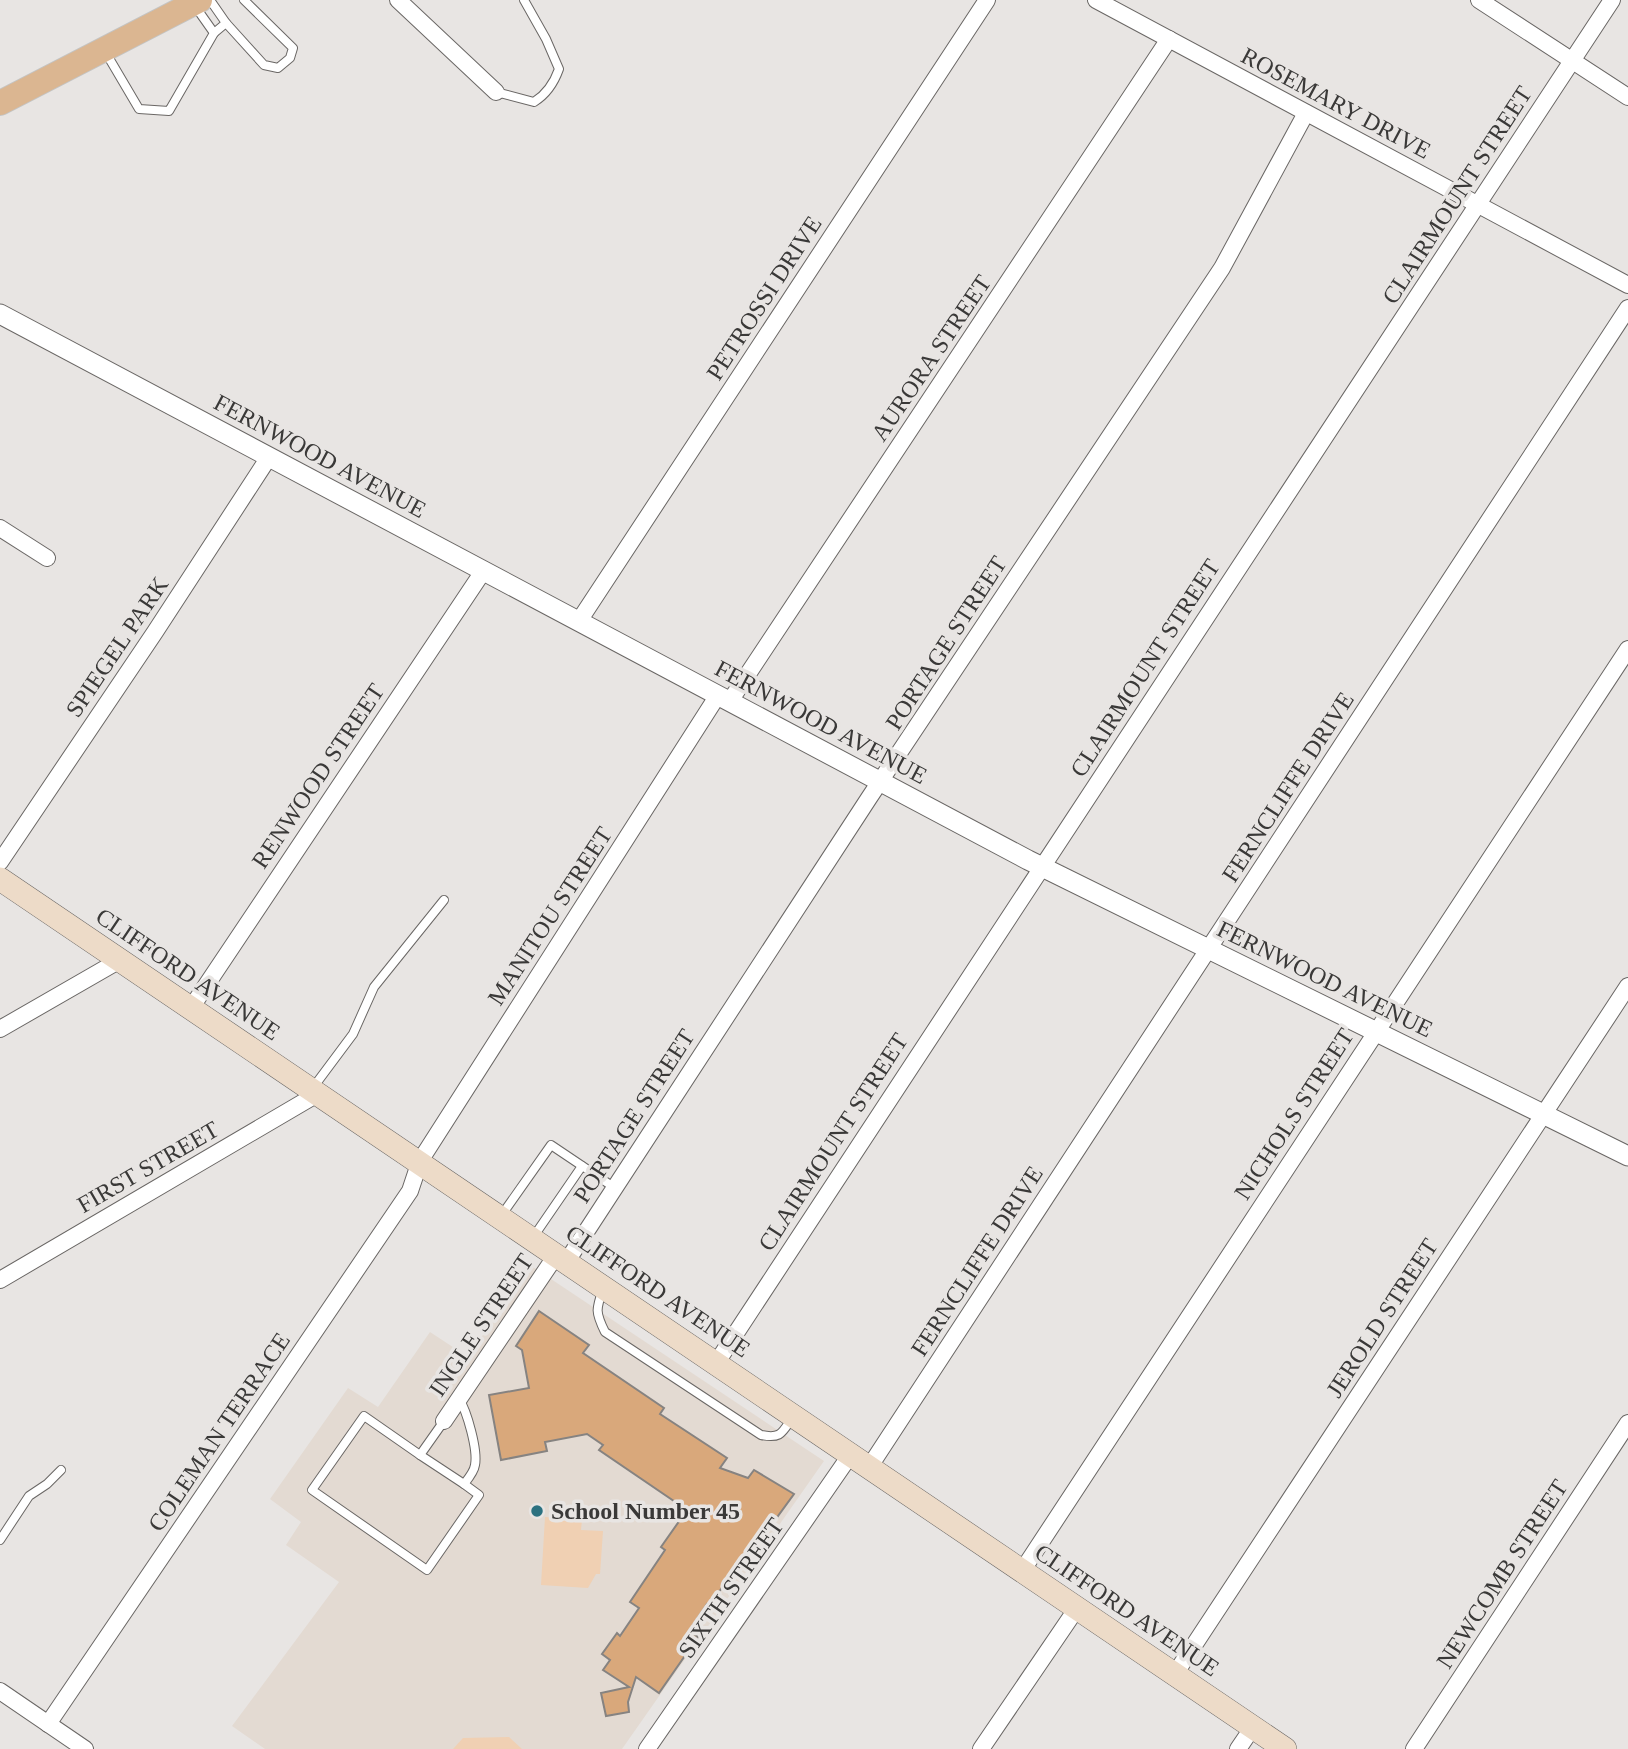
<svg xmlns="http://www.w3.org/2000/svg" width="1628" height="1749" font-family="'Times New Roman',serif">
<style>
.built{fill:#e3dad2}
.green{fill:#f0d0b3}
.building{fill:#d9a87b;stroke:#868381;stroke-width:2}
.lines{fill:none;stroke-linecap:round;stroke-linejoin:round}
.service-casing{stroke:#6a6765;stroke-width:10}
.minor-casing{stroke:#6a6765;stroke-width:18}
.tertiary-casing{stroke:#6a6765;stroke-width:21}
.secondary-casing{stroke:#6a6765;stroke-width:24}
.primary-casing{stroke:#c4c4c3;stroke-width:26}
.service{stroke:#fff;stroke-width:8}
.minor{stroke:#fff;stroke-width:16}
.tertiary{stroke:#fff;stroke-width:19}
.secondary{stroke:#eddbc8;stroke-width:23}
.primary{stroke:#dbb691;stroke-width:24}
.poi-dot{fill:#2c7180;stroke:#e8e5e3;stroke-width:2.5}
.labels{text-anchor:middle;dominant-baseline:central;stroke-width:7;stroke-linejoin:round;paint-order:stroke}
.street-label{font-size:24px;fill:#3a3938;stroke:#e8e5e3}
.poi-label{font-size:24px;font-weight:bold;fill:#3a3938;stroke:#e8e5e3;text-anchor:start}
</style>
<rect width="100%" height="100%" fill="#e8e5e3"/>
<polygon class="built" points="530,1265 824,1461 622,1749 265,1749 232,1726 339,1582 286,1545 301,1522 270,1499 348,1388 378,1407 430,1332 468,1357"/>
<g class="green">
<polygon points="545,1517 582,1519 581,1530 603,1531 600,1574 596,1574 588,1588 541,1585"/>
<polygon points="509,1737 522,1749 453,1749 463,1738"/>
</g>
<polygon class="building" points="539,1311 589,1345 583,1353 664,1408 660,1414 727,1458 720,1468 748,1478 754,1470 794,1494 754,1549 750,1547 710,1605 707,1604 689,1631 698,1637 659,1693 636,1677 628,1702 629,1712 606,1716 601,1693 629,1687 603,1670 610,1660 602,1654 617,1633 620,1636 639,1608 630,1602 665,1550 661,1547 687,1510 599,1450 603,1445 587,1434 545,1442 547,1451 501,1460 489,1395 529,1388 522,1350 516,1346"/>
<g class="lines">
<g class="service-casing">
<g id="service">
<polyline points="210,0 226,23 214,33"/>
<polyline points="226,23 264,65 278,68 290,58 293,48 244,0"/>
<polyline points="106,53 139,109 169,111 214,33 195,6"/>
<path d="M496,92L534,102C547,94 554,83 559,69L546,39L524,0"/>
<polyline points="312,1089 353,1034 374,987 444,900"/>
<polyline points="501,1216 551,1145 615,1188"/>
<polyline points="534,1236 582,1166"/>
<path d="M603,1289C596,1309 595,1312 605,1332L761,1435C781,1439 782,1433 792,1418"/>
<path d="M444,1421L420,1455L464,1484C468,1479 474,1472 475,1465C478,1450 467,1411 459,1399"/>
<polyline points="420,1455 364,1416 312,1490 427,1570 479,1495 464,1484"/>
<polyline points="0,1540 29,1496 47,1484 61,1470"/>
</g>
</g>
<g class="minor-casing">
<g id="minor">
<polyline points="398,0 496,92"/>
<polyline points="1096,0 1628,285"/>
<polyline points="1479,0 1628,97"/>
<polyline points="0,528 47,558"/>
<polyline points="579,621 987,0"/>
<polyline points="730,701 1169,39"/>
<polyline points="0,862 155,632 269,457"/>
<polyline points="191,1008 484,570"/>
<polyline points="0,1029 120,960"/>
<polyline points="567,1261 869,798 1222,268 1306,113"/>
<polyline points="0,1280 319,1093"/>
<polyline points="717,1362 1612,0"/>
<polyline points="444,1421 557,1254"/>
<polyline points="870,1466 1628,308"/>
<polyline points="1022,1571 1628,649"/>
<polyline points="1175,1674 1628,986"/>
<polyline points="0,1691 85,1749"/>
<polyline points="48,1724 410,1191 420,1161 718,695"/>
<polyline points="647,1749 851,1454"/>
<polyline points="981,1749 1077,1608"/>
<polyline points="1238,1749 1253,1727"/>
<polyline points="1414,1749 1628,1423"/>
</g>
</g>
<g class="tertiary-casing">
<polyline id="tertiary" points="0,314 1028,860 1628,1156"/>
</g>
<g class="secondary-casing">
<polyline id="secondary" points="0,879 1285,1749"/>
</g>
<g class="primary-casing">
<polyline id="primary" points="0,103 200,0"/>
</g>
<use href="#service" class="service"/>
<use href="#minor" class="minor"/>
<use href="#tertiary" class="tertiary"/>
<use href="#secondary" class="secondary"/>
<use href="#primary" class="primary"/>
</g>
<circle class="poi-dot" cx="537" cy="1511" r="7"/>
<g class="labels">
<g class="street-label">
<text transform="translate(1336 103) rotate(28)">ROSEMARY DRIVE</text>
<text transform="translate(1457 195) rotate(-57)">CLAIRMOUNT STREET</text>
<text transform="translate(764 298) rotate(-57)">PETROSSI DRIVE</text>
<text transform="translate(931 358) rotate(-56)">AURORA STREET</text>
<text transform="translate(320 456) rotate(28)">FERNWOOD AVENUE</text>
<text transform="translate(946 643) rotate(-57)">PORTAGE STREET</text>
<text transform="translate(117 647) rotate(-56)">SPIEGEL PARK</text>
<text transform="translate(1145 668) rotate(-57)">CLAIRMOUNT STREET</text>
<text transform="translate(821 722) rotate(28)">FERNWOOD AVENUE</text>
<text transform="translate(318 776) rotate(-56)">RENWOOD STREET</text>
<text transform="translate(1288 787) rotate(-57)">FERNCLIFFE DRIVE</text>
<text transform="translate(550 916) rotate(-57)">MANITOU STREET</text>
<text transform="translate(188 974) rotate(34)">CLIFFORD AVENUE</text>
<text transform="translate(1325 979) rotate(26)">FERNWOOD AVENUE</text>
<text transform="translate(1294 1114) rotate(-57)">NICHOLS STREET</text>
<text transform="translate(634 1116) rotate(-57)">PORTAGE STREET</text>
<text transform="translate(833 1142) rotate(-57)">CLAIRMOUNT STREET</text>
<text transform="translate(148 1167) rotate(-30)">FIRST STREET</text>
<text transform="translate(977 1261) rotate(-57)">FERNCLIFFE DRIVE</text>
<text transform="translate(658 1291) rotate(34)">CLIFFORD AVENUE</text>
<text transform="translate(1382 1318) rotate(-57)">JEROLD STREET</text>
<text transform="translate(481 1325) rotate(-56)">INGLE STREET</text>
<text transform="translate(219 1432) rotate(-56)">COLEMAN TERRACE</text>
<text transform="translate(1502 1574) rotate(-57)">NEWCOMB STREET</text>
<text transform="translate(731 1588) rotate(-55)">SIXTH STREET</text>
<text transform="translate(1127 1610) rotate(34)">CLIFFORD AVENUE</text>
</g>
<g class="poi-label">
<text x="551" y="1511">School Number 45</text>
</g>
</g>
</svg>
